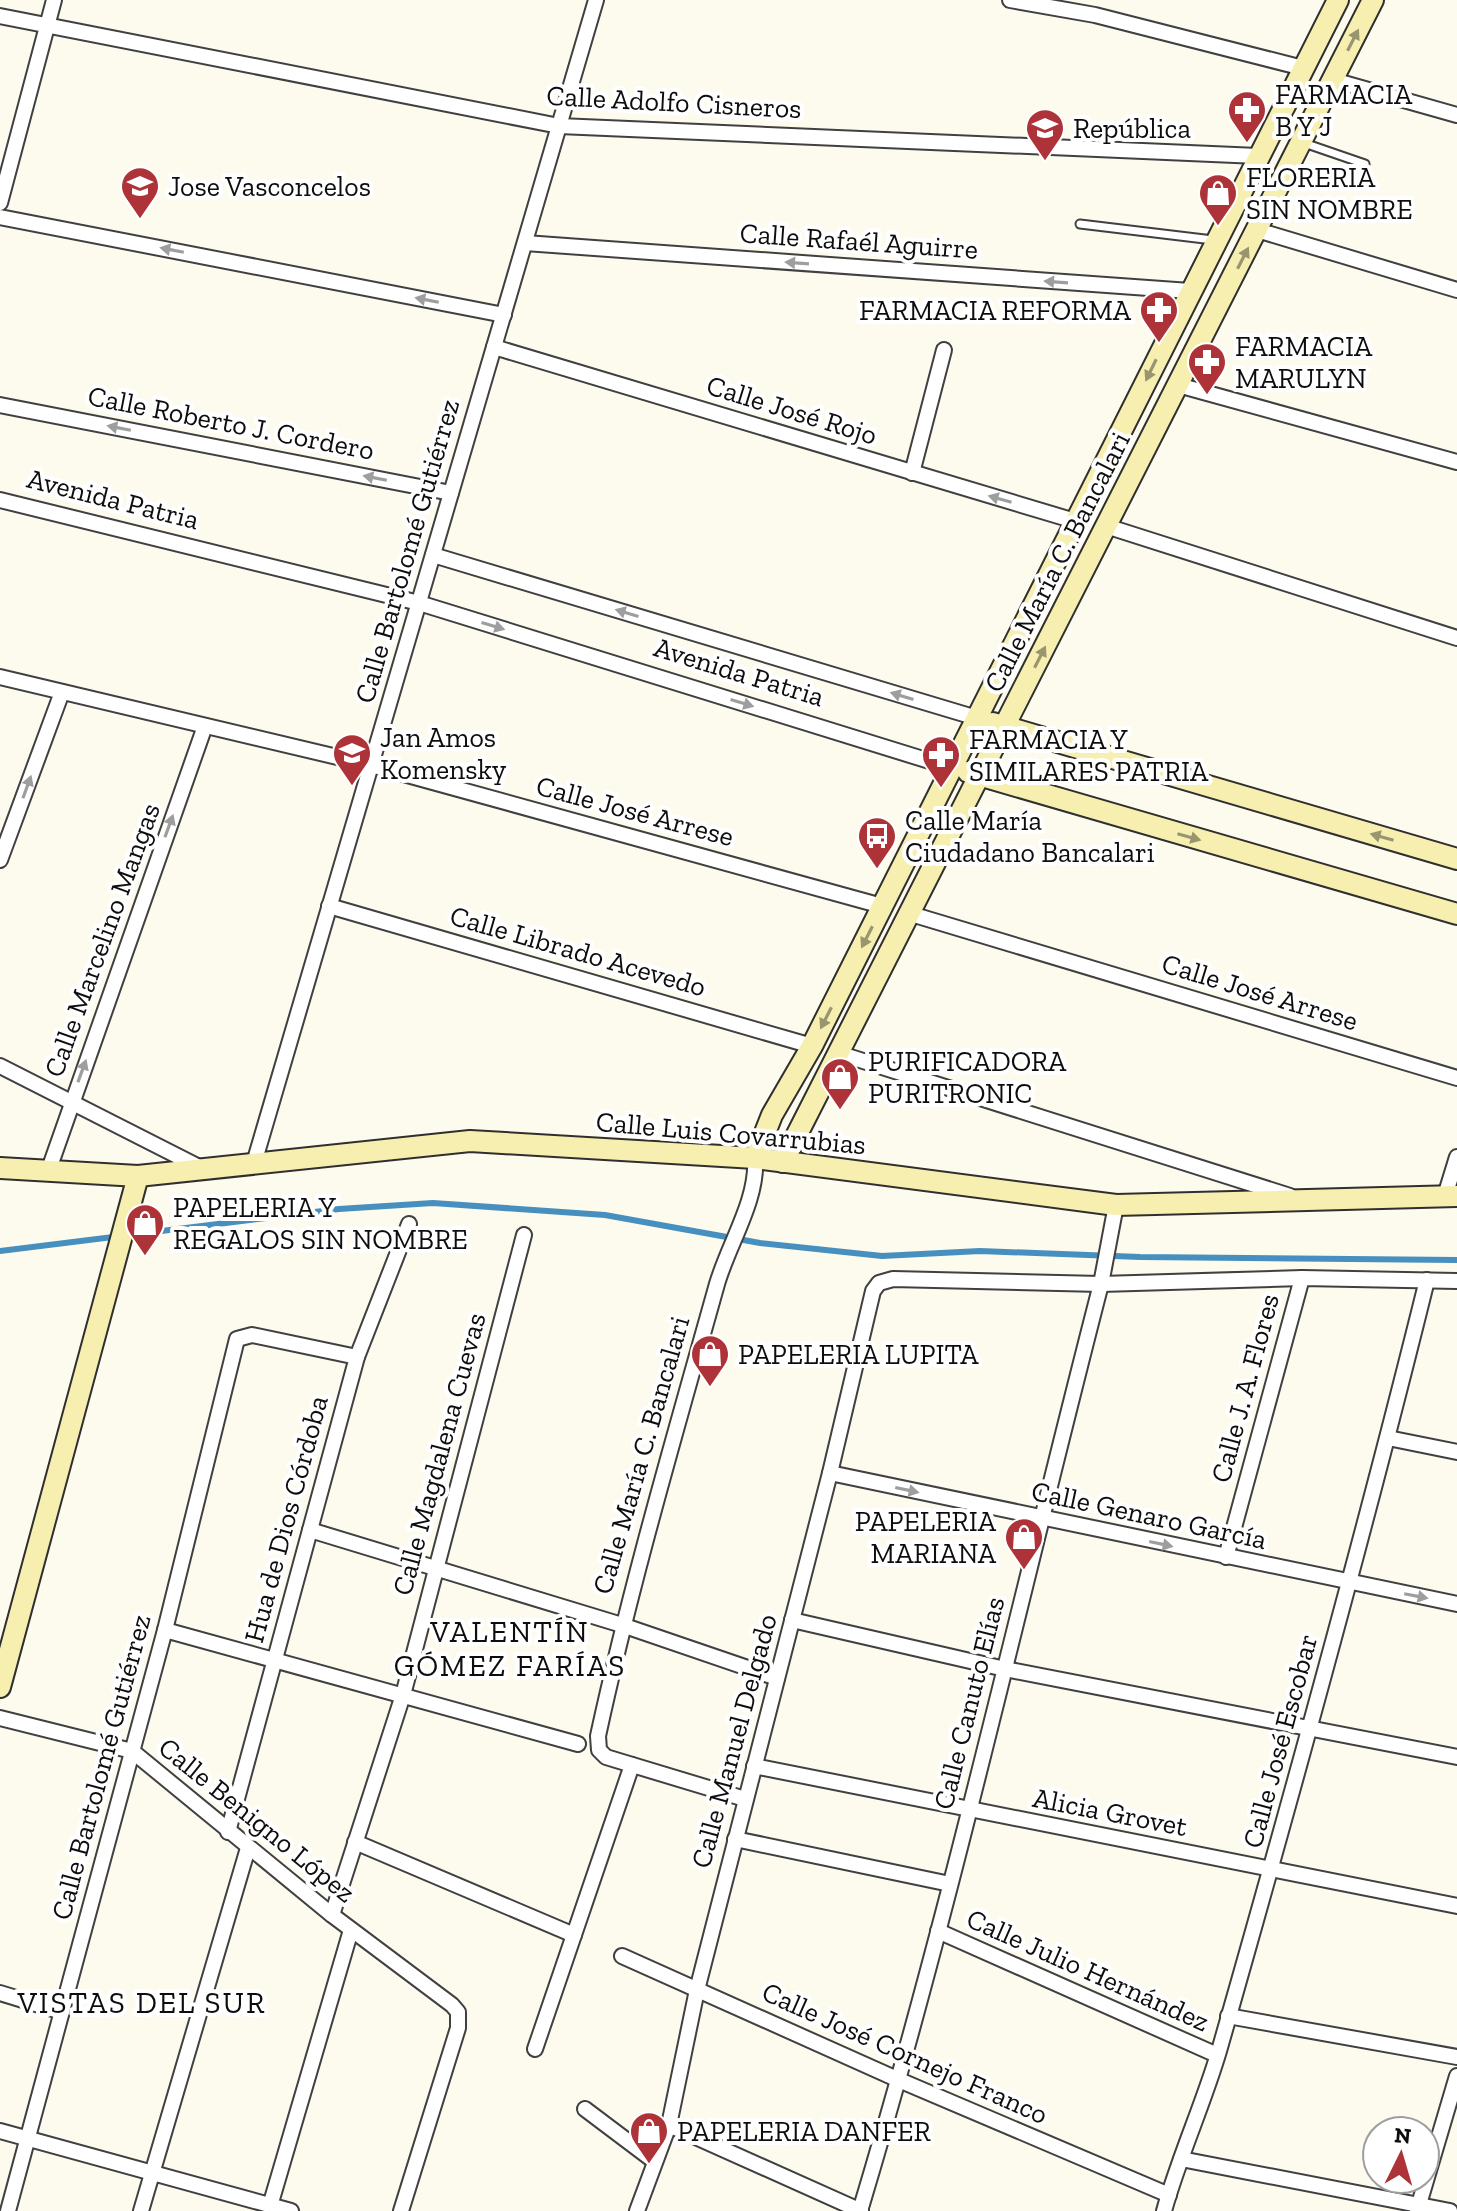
<svg xmlns="http://www.w3.org/2000/svg" width="1457" height="2211" font-family="'Zilla Slab',serif">
<style>
.lines{fill:none;stroke-linecap:round;stroke-linejoin:round}
.stream{stroke:#478fbf;stroke-width:6}
.lane-casing{stroke:#404040;stroke-width:11}
.street-casing{stroke:#404040;stroke-width:18}
.secondary-casing{stroke:#2f2f2f;stroke-width:24}
.lane{stroke:#fff;stroke-width:7}
.street{stroke:#fff;stroke-width:14}
.secondary{stroke:#f7efb0;stroke-width:20}
.oneway{fill:#99956f}
.oneway2{fill:#9e9e9e}
.labels{text-anchor:middle;dominant-baseline:central;stroke-width:8;stroke-linejoin:round;paint-order:stroke}
.poi-label{font-size:28px;fill:#0d0d0d;stroke:#fff;text-anchor:start}
.street-label{font-size:28px;fill:#0d0d0d;stroke:#fff}
.neighbourhood-label{font-size:30px;letter-spacing:2px;fill:#0d0d0d;stroke:#fff}
</style>
<rect width="100%" height="100%" fill="#fdfaee"/>
<g class="lines">
<polyline class="stream" points="0,1251 339,1209 433,1203 605,1215 760,1243 882,1256 980,1251 1140,1257 1457,1260"/>
<g class="lane-casing">
<g id="lane">
<polyline points="1304,143 1365,164"/>
<polyline points="1080,224 1213,240"/>
</g>
</g>
<g class="street-casing">
<g id="street">
<polyline points="1010,0 1095,15 1303,68"/>
<polyline points="0,16 559,126 1258,156"/>
<polyline points="1333,80 1457,115"/>
<polyline points="0,203 54,0"/>
<polyline points="0,217 504,315"/>
<polyline points="1257,230 1457,290"/>
<polyline points="525,243 1190,291"/>
<polyline points="494,347 1075,521"/>
<polyline points="1178,385 1457,462"/>
<polyline points="0,405 451,493"/>
<polyline points="912,473 944,350"/>
<polyline points="0,500 419,603 952,768"/>
<polyline points="1106,526 1457,638"/>
<polyline points="433,555 977,718"/>
<polyline points="0,677 371,765 882,906"/>
<polyline points="0,860 62,692"/>
<polyline points="329,906 812,1046"/>
<polyline points="911,914 1457,1078"/>
<polyline points="841,1054 1290,1196"/>
<polyline points="0,1066 203,1169"/>
<polyline points="254,1163 596,0"/>
<polyline points="48,1172 205,726"/>
<polyline points="1445,1196 1457,1157"/>
<polyline points="1388,1438 1457,1452"/>
<polyline points="830,1473 1457,1604"/>
<polyline points="310,1530 622,1625 777,1678"/>
<polyline points="1226,1557 1302,1278"/>
<polyline points="792,1620 1005,1669 1457,1757"/>
<polyline points="165,1630 578,1744"/>
<polyline points="0,1718 132,1751 332,1915 452,2005 458,2012 458,2028 401,2211"/>
<polyline points="754,1766 1457,1906"/>
<path d="M745,1799L606,1757L599,1750L598,1736C631,1584 675,1434 717,1284C729,1243 758,1200 755,1158"/>
<polyline points="228,1832 357,1357 409,1224"/>
<polyline points="735,1839 950,1884"/>
<polyline points="355,1842 574,1935"/>
<polyline points="332,1915 403,1695 524,1235"/>
<polyline points="938,1931 1217,2055"/>
<polyline points="622,1956 899,2080 1169,2195"/>
<polyline points="0,1993 62,2012"/>
<polyline points="1228,2016 1457,2057"/>
<polyline points="535,2049 632,1765"/>
<polyline points="585,2109 654,2161"/>
<polyline points="669,2125 861,2211"/>
<polyline points="0,2131 291,2211"/>
<polyline points="1181,2159 1450,2211"/>
<polyline points="270,2206 351,1930"/>
<polyline points="8,2211 165,1630 237,1339 252,1335 357,1357"/>
<polyline points="141,2211 248,1848"/>
<polyline points="637,2211 669,2125 697,1990 830,1473 873,1291 879,1283 893,1279 1101,1284 1302,1278 1457,1281"/>
<path d="M860,2211C952,1905 1021,1593 1101,1284L1116,1205"/>
<path d="M1164,2211C1179,2157 1203,2105 1219,2051C1292,1795 1363,1539 1427,1280"/>
<polyline points="1417,2211 1457,2076"/>
</g>
</g>
<g class="secondary-casing">
<g id="secondary">
<polyline points="993,723 1457,859"/>
<polyline points="968,772 1457,914"/>
<polyline points="755,1158 772,1115 812,1046 1338,0"/>
<polyline points="783,1162 1373,0"/>
<polyline points="0,1168 138,1176 470,1141 755,1158 1116,1205 1457,1196"/>
<polyline points="0,1687 138,1176"/>
</g>
</g>
<use href="#lane" class="lane"/>
<use href="#street" class="street"/>
<use href="#secondary" class="secondary"/>
</g>
<defs><path id="oneway-solid" d="M-6-.8H1V-3.2L6.5 0L1 3.2V.8H-6Z" transform="scale(2)"/></defs>
<g class="oneway">
<use href="#oneway-solid" transform="translate(1353 40) rotate(-63)"/>
<use href="#oneway-solid" transform="translate(1243 258) rotate(-63)"/>
<use href="#oneway-solid" transform="translate(1151 370) rotate(116)"/>
<use href="#oneway-solid" transform="translate(1040 657) rotate(-63)"/>
<use href="#oneway-solid" transform="translate(1189 837) rotate(16)"/>
<use href="#oneway-solid" transform="translate(1382 837) rotate(-164)"/>
<use href="#oneway-solid" transform="translate(867 937) rotate(117)"/>
<use href="#oneway-solid" transform="translate(826 1018) rotate(117)"/>
</g>
<g class="oneway2">
<use href="#oneway-solid" transform="translate(172 250) rotate(-169)"/>
<use href="#oneway-solid" transform="translate(797 263) rotate(-176)"/>
<use href="#oneway-solid" transform="translate(1056 282) rotate(-176)"/>
<use href="#oneway-solid" transform="translate(427 300) rotate(-169)"/>
<use href="#oneway-solid" transform="translate(119 428) rotate(-169)"/>
<use href="#oneway-solid" transform="translate(375 478) rotate(-169)"/>
<use href="#oneway-solid" transform="translate(1000 499) rotate(-164)"/>
<use href="#oneway-solid" transform="translate(627 613) rotate(-163)"/>
<use href="#oneway-solid" transform="translate(493 626) rotate(17)"/>
<use href="#oneway-solid" transform="translate(902 696) rotate(-163)"/>
<use href="#oneway-solid" transform="translate(742 703) rotate(17)"/>
<use href="#oneway-solid" transform="translate(27 787) rotate(-70)"/>
<use href="#oneway-solid" transform="translate(169 826) rotate(-70)"/>
<use href="#oneway-solid" transform="translate(82 1071) rotate(-70)"/>
<use href="#oneway-solid" transform="translate(907 1490) rotate(12)"/>
<use href="#oneway-solid" transform="translate(1161 1544) rotate(12)"/>
<use href="#oneway-solid" transform="translate(1416 1596) rotate(11)"/>
</g>
<defs>
<g id="pharmacy-pin" transform="scale(2)"><path d="M0 17L-7.5 6A9.5 9.5 0 1 1 7.5 6Z" fill="#ae3339" stroke="#fff"/><path d="M-2-6h4v4h4v4h-4v4h-4v-4h-4v-4h4Z" fill="#fff"/></g>
<g id="school-pin" transform="scale(2)"><path d="M0 17L-7.5 6A9.5 9.5 0 1 1 7.5 6Z" fill="#ae3339" stroke="#fff"/><path d="M0-5L7-2L0 1L-7-2ZM-4 1L0 2.5L4 1V4Q0 6-4 4Z" fill="#fff"/></g>
<g id="shop-pin" transform="scale(2)"><path d="M0 17L-7.5 6A9.5 9.5 0 1 1 7.5 6Z" fill="#ae3339" stroke="#fff"/><path d="M-5-2.5h2.3a2.7 3.5 0 0 1 5.4 0H5L5.5 6h-11ZM-1.5-2.5h3a1.5 2.3 0 0 0-3 0Z" fill="#fff"/></g>
<g id="bus-pin" transform="scale(2)"><path d="M0 17L-7.5 6A9.5 9.5 0 1 1 7.5 6Z" fill="#ae3339" stroke="#fff"/><path d="M-5-6H5V4H4V6H2V4H-2V6H-4V4H-5ZM-3.5-4V0h7V-4ZM-3.5 1.2v1.5H-2V1.2ZM2 1.2v1.5H3.5V1.2Z" fill="#fff"/></g>
</defs>
<g fill-rule="evenodd">
<use href="#pharmacy-pin" x="1247" y="110"/>
<use href="#school-pin" x="1045" y="128"/>
<use href="#school-pin" x="140" y="186"/>
<use href="#shop-pin" x="1218" y="193"/>
<use href="#pharmacy-pin" x="1159" y="310"/>
<use href="#pharmacy-pin" x="1207" y="362"/>
<use href="#school-pin" x="352" y="753"/>
<use href="#pharmacy-pin" x="941" y="755"/>
<use href="#bus-pin" x="877" y="836"/>
<use href="#shop-pin" x="840" y="1077"/>
<use href="#shop-pin" x="145" y="1223"/>
<use href="#shop-pin" x="710" y="1354"/>
<use href="#shop-pin" x="1024" y="1537"/>
<use href="#shop-pin" x="649" y="2131"/>
</g>
<g class="labels">
<g class="poi-label">
<text x="1275" y="94">FARMACIA<tspan x="1275" dy="32">B Y J</tspan></text>
<text x="1073" y="128">República</text>
<text x="1246" y="177">FLORERIA<tspan x="1246" dy="32">SIN NOMBRE</tspan></text>
<text x="168" y="186">Jose Vasconcelos</text>
<text x="1131" y="310" text-anchor="end">FARMACIA REFORMA</text>
<text x="1235" y="346">FARMACIA<tspan x="1235" dy="32">MARULYN</tspan></text>
<text x="380" y="737">Jan Amos<tspan x="380" dy="32">Komensky</tspan></text>
<text x="969" y="739">FARMACIA Y<tspan x="969" dy="32">SIMILARES PATRIA</tspan></text>
<text x="905" y="820">Calle María<tspan x="905" dy="32">Ciudadano Bancalari</tspan></text>
<text x="868" y="1061">PURIFICADORA<tspan x="868" dy="32">PURITRONIC</tspan></text>
<text x="173" y="1207">PAPELERIA Y<tspan x="173" dy="32">REGALOS SIN NOMBRE</tspan></text>
<text x="738" y="1354">PAPELERIA LUPITA</text>
<text x="996" y="1521" text-anchor="end">PAPELERIA<tspan x="996" dy="32">MARIANA</tspan></text>
<text x="677" y="2131">PAPELERIA DANFER</text>
</g>
<g class="street-label">
<text transform="translate(674 102) rotate(3)">Calle Adolfo Cisneros</text>
<text transform="translate(859 241) rotate(4)">Calle Rafaél Aguirre</text>
<text transform="translate(792 410) rotate(17)">Calle José Rojo</text>
<text transform="translate(231 423) rotate(11)">Calle Roberto J. Cordero</text>
<text transform="translate(113 499) rotate(14)">Avenida Patria</text>
<text transform="translate(407 551) rotate(-74)">Calle Bartolomé Gutiérrez</text>
<text transform="translate(1057 562) rotate(-63)">Calle María C. Bancalari</text>
<text transform="translate(739 672) rotate(17)">Avenida Patria</text>
<text transform="translate(635 811) rotate(15)">Calle José Arrese</text>
<text transform="translate(102 940) rotate(-70)">Calle Marcelino Mangas</text>
<text transform="translate(578 951) rotate(16)">Calle Librado Acevedo</text>
<text transform="translate(1260 992) rotate(17)">Calle José Arrese</text>
<text transform="translate(731 1133) rotate(5)">Calle Luis Covarrubias</text>
<text transform="translate(1245 1388) rotate(-75)">Calle J. A. Flores</text>
<text transform="translate(439 1454) rotate(-75)">Calle Magdalena Cuevas</text>
<text transform="translate(641 1455) rotate(-74)">Calle María C. Bancalari</text>
<text transform="translate(1149 1515) rotate(12)">Calle Genaro García</text>
<text transform="translate(286 1519) rotate(-75)">Hua de Dios Córdoba</text>
<text transform="translate(969 1703) rotate(-76)">Calle Canuto Elías</text>
<text transform="translate(734 1741) rotate(-75)">Calle Manuel Delgado</text>
<text transform="translate(1280 1741) rotate(-75)">Calle José Escobar</text>
<text transform="translate(101 1767) rotate(-75)">Calle Bartolomé Gutiérrez</text>
<text transform="translate(1110 1812) rotate(11)">Alicia Grovet</text>
<text transform="translate(257 1820) rotate(39)">Calle Benigno López</text>
<text transform="translate(1088 1970) rotate(24)">Calle Julio Hernández</text>
<text transform="translate(905 2053) rotate(24)">Calle José Cornejo Franco</text>
</g>
<g class="neighbourhood-label">
<text x="510" y="1632">VALENTÍN<tspan x="510" dy="34">GÓMEZ FARÍAS</tspan></text>
<text x="142" y="2003">VISTAS DEL SUR</text>
</g>
</g>
<g transform="translate(1401 2155) rotate(5)"><circle r="38" fill="#ffffff" stroke="#9e9e9e" stroke-width="2"/>
<path d="M0-6L14 30L0 20L-14 30Z" fill="#ae3339"/>
<text y="-12" font-size="22" font-weight="bold" text-anchor="middle" fill="#0d0d0d">N</text>
</g>
</svg>
